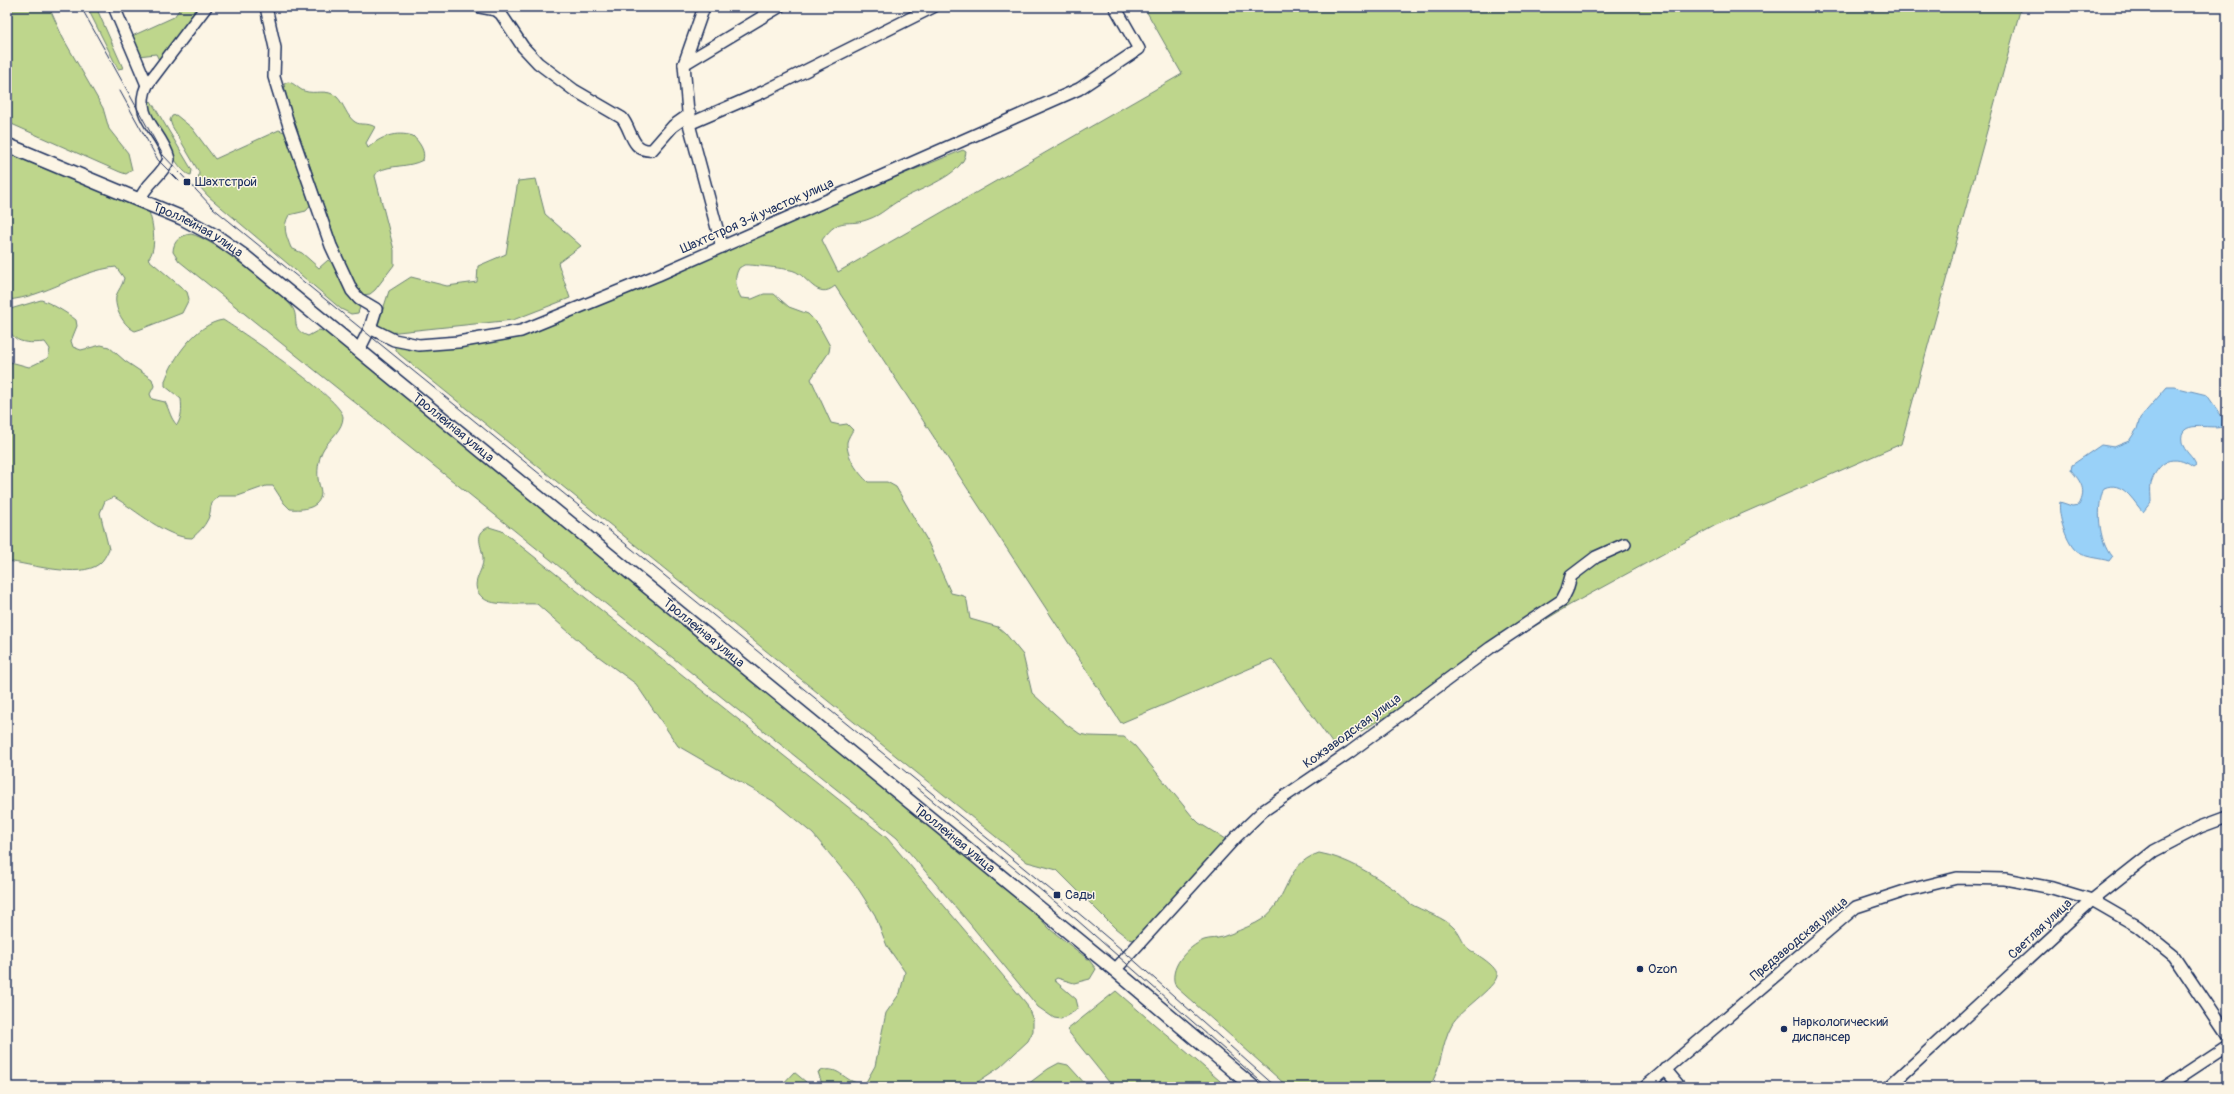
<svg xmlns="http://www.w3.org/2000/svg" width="2234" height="1094" font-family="Pangolin,sans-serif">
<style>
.green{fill:#bed68c;stroke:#6c8275}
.water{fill:#99d1f8;stroke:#6790ba}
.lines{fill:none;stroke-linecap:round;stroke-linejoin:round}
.minor-casing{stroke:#1b2f5e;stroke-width:14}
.tertiary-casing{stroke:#1b2f5e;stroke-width:16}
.minor{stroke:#fcf5e5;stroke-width:11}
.tertiary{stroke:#fcf5e5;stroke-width:13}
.tram{stroke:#1b2f5e;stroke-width:1}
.poi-dot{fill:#1b2f5e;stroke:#fcf5e5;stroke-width:1.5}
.labels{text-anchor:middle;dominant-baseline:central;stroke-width:3;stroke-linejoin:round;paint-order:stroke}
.poi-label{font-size:13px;fill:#1b2f5e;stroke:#fcf5e5;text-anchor:start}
.street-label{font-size:13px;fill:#1b2f5e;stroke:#fcf5e5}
</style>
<rect width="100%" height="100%" fill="#fcf5e5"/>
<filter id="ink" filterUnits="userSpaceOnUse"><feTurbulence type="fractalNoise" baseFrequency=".025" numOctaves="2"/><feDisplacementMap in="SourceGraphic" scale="8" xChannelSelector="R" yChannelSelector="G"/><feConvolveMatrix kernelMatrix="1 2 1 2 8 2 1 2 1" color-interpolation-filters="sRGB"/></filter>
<g filter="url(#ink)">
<g class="green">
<polygon points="7,7 49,7 63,38 103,108 109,129 128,153 132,170 126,174 120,172 7,122"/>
<polygon points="87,7 96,7 123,68 118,69"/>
<polygon points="181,7 199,7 160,62 156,54 138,56 130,37 174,17"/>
<path d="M1144,7H2021L1901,444L1716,525L1568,606L1335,747L1272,659L1121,723L835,286C817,301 808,276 794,271C790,269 748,264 744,265C742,266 741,267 739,268C733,279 736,288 741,298L752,299L764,294H774L789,307L808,314L818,324L830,346L829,352L811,379L831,423L840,425L847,424L853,430C851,433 848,438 847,442C846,456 858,473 868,482H887L896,487L927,540L951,593L964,596L967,601L970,619L998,627L1005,633L1023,655L1032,693L1066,724L1080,734L1089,736L1124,737L1135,746L1192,816L1199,823L1225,839L1224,844L1134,940L1129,939L1115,928L1057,870L1027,862L1011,849L399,354L393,345C439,354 482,345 527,334L812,211L963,150L966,152C964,175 919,189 900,200C889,206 881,215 869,219C847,228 841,214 822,240L838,272L1182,74Z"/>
<path d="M288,82C295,83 298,89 304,91C315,95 327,88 337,97C344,104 347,117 355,122C361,126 367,122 375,127L366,143L368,148C381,136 396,131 413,136C419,142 426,151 423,160C408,168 391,164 377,172L375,176L394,250V265L375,290L370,294L362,295L354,287L340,253L287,100L284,84Z"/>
<path d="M151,101L192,170L191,175C178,175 151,117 148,104Z"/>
<path d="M176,115L192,128L215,159L279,130L287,133L312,204L306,211L289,215C282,227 286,235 291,248L302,253L319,268L328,260L336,265L360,307L358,313L351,314L341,309L208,196L198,185L199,172L172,126L170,120L172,116Z"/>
<path d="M7,149L147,207C153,219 158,249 148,259L187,292L189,299L182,313L141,329L135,331C124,326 114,309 116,296C118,290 123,285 124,278L116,267C77,271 46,297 7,300Z"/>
<polygon points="536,179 545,214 581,246 558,263 570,298 513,320 388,333 378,325 389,291 411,277 447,286 477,282 478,266 506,254 518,181"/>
<path d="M191,234C213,239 279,288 292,307C300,318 289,329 308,336L319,330L326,332L578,536L1028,906L1051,930L1089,960L1096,969L1090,979L1074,983L1057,978L1054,980L1076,999L1078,1007L1075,1011L1061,1019L1054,1018L1038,1007L970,924L897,838L179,261L173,252C173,241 181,235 191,234Z"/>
<path d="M41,300C49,302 69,314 76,320L77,326L71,341L73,347L81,350L101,345L109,347L125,361L152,379L154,386L150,394L152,399L165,402C170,411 170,418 177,425C182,417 182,409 181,399L165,386V381C173,358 196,324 223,320C242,332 342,399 343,417C343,429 330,439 324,448C319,456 317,469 318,478C318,483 321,488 321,493C320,509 303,510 290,509L284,503L273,486H266L238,496H218C207,507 213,507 208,519C204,527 199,532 192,538C166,538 136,510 114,497L105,501L100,513L109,549C106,555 104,560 99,564C80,579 29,564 7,561V361L29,367L48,358L50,349L45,342C16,345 7,339 7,310Z"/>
<path d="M489,527L502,531L887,838L1026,1003L1033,1020V1031L1028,1041L1000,1067L970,1087H823L818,1072C842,1062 845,1088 866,1082L875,1066L886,1013L900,993L905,972L887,946L875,915L857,887L813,834L773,801L678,746L636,684L587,648L537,604C523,603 493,607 483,598C467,584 484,573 483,558C482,545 473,534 489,527Z"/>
<path d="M1319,853C1347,858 1372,874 1395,890C1400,894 1404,899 1409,903C1423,912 1444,916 1456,930C1461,936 1463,945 1470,950C1476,954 1499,967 1497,976C1495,988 1460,1010 1452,1024C1441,1043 1442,1069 1429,1087H1288L1176,987C1167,969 1187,947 1204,940C1210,938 1217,939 1222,937C1234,933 1245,928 1256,923C1290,906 1281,865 1319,853Z"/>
<polygon points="1116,991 1227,1087 1113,1087 1067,1030"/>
<polygon points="1059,1063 1068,1065 1088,1087 1024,1087 1048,1069"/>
<polygon points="794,1072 806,1082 803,1087 780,1087"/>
</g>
<path class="water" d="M2167,387H2174L2207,395L2223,418L2222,426C2210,430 2178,418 2182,442C2184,452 2193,456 2196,465L2193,467C2174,453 2158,461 2151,483C2150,489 2151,496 2151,502L2143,512C2132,500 2123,480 2104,488C2096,506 2098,541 2112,557L2109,561C2100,558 2088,558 2079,553C2067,547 2057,513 2060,502L2072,506L2079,505C2087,490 2081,482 2071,470L2072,465L2101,445L2114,447L2129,441L2137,429L2140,418Z"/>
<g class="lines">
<g class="minor-casing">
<g id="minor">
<polyline points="114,7 147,85"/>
<polyline points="266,7 275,48 274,77 289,126 331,246 352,291 359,299 376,309 370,328 359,350"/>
<path d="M480,7L496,10L501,14L523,47L538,63L574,90L622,118C632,130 631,152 652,150L673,126L690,114"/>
<polyline points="704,7 684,64 689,124 722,247"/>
<polyline points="684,64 779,7"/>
<polyline points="689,124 763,92 933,7"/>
<path d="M139,201C146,183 163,175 169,159C162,130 132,118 147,85L206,7"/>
<polyline points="370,328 394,340 419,345 458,342 521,331 658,275 1079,89 1139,49 1115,7"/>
<polyline points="1115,970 1236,837 1263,811 1350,752 1490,648 1562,600 1567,590 1571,576 1596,557 1625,544"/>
<polyline points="1665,1069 1680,1087"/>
<polyline points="1645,1087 1856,907 1905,891 1957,878 2005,879 2052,888 2092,900 2137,926 2174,956 2227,1035"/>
<polyline points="1889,1087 2092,900 2154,851 2200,827 2227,817"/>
<polyline points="2165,1087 2227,1046"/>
</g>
</g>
<g class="tertiary-casing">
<g id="tertiary">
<path id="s1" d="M7,145L182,218L217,237L244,256L1115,970L1253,1087"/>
</g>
</g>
<use href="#minor" class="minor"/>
<use href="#tertiary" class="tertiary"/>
<g class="tram">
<polyline points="81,7 163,155 213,208 1057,895 1128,955 1276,1087"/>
<polyline points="120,91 158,160 179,181"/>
<polyline points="917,788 1077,920 1267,1087"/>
</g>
</g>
</g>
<g class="poi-dot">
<rect x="183" y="178" width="8" height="8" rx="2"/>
<rect x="1053" y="891" width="8" height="8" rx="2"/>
<circle cx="1640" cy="969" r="4"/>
<circle cx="1784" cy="1029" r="4"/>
</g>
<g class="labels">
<g class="poi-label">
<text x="195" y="182">Шахтстрой</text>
<text x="1065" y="895">Сады</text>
<text x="1648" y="969">Ozon</text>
<text x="1792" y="1022">Наркологический<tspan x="1792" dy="15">диспансер</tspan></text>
</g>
<g class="street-label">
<text transform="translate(757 216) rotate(-24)">Шахтстроя 3-й участок улица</text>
<text stroke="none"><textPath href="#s1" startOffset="209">Троллейная улица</textPath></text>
<text stroke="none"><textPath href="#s1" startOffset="533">Троллейная улица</textPath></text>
<text stroke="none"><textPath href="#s1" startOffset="857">Троллейная улица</textPath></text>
<text transform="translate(1352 731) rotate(-36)">Кожзаводская улица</text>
<text stroke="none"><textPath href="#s1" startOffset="1181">Троллейная улица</textPath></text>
<text transform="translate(2040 929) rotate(-43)">Светлая улица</text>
<text transform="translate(1799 939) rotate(-40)">Предзаводская улица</text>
</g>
</g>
<rect width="2234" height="1094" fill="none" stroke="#fcf5e5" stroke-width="24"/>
<rect x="12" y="12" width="2210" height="1070" fill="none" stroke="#1b2f5e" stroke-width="1.5" filter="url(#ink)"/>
</svg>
